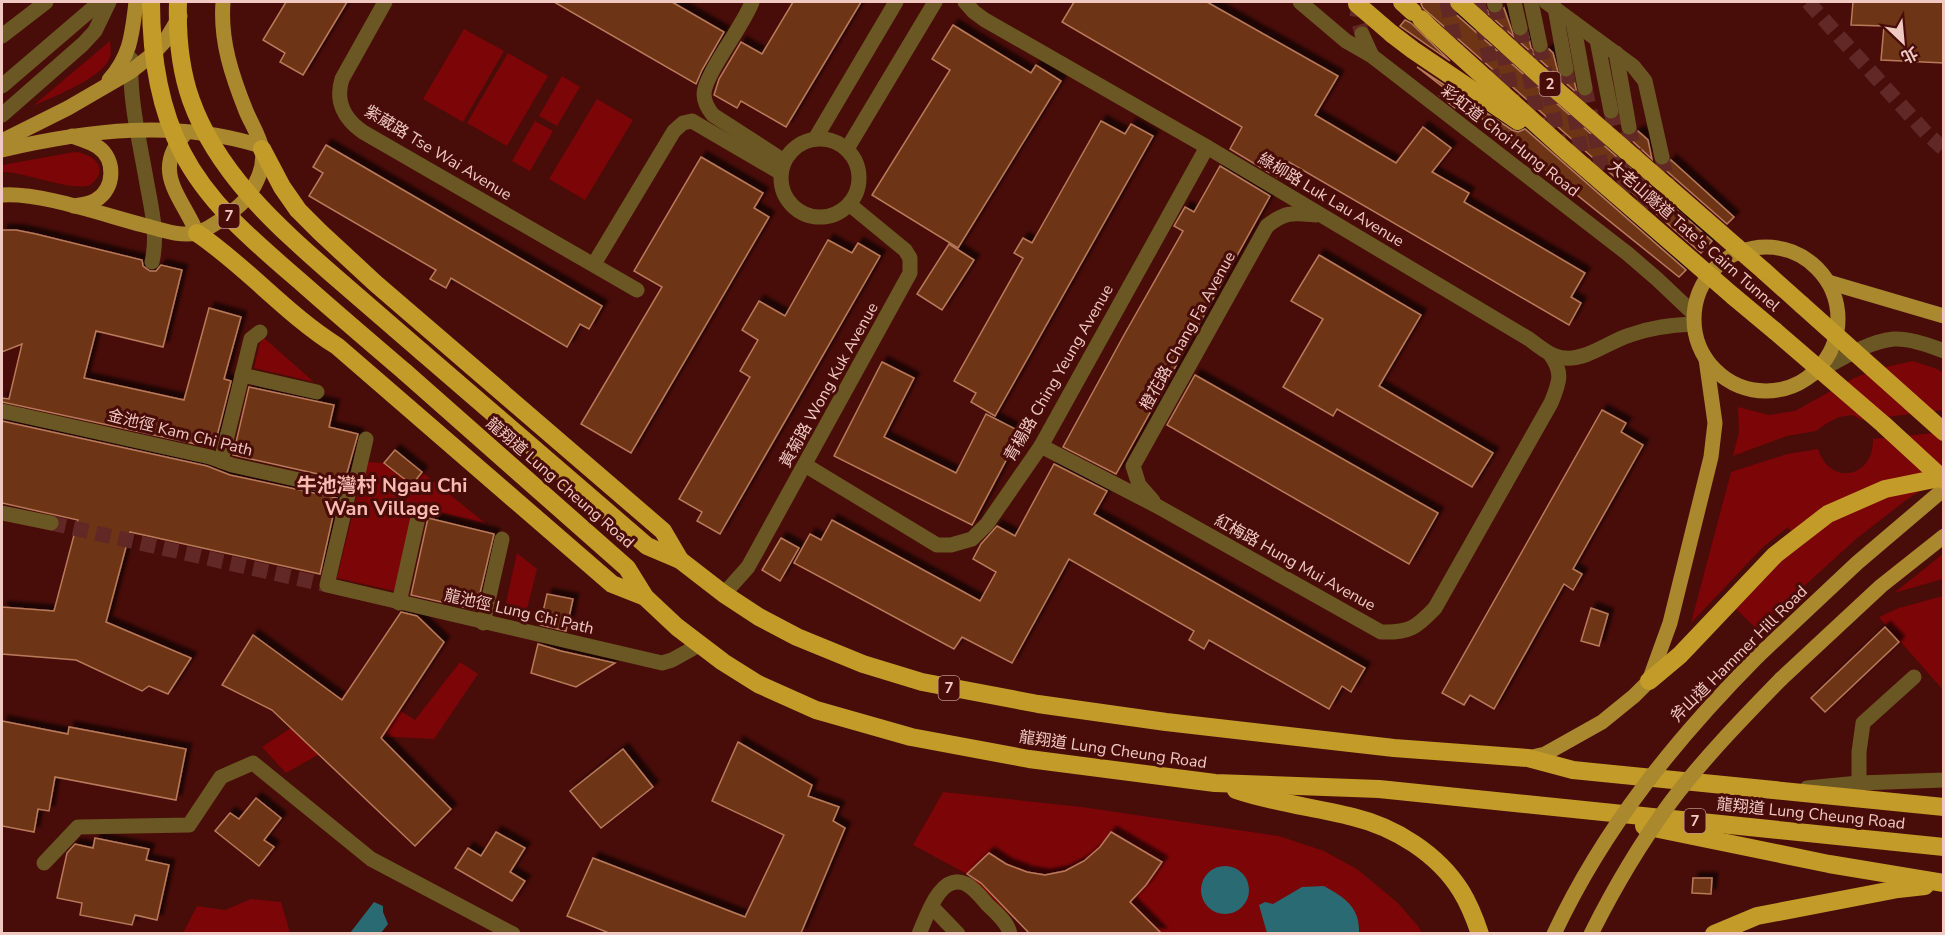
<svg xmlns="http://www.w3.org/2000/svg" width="1945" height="935" font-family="'Nunito Sans','Noto Sans TC',sans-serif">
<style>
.green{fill:#7c0508}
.water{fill:#2a6a73}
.building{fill:#6d3515;stroke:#b87a5a;stroke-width:1.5;filter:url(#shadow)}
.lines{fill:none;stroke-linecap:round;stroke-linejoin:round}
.minor-tunnel{stroke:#612825;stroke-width:15;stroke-dasharray:15 8;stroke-linecap:butt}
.minor{stroke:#6b5723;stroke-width:15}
.major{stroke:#a9882e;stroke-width:15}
.highway{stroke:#c39b28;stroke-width:18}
.major-bridge{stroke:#a9882e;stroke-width:15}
.highway-bridge{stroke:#c39b28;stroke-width:18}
.labels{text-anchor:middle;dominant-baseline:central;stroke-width:6;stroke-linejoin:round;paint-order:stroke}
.shield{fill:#480c09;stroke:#be908b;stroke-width:1.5}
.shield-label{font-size:15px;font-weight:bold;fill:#f0c9c3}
.street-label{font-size:16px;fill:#f0c9c3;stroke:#480c09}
.quarter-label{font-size:20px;font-weight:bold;fill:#f8bbb2;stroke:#480c09}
</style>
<defs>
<filter id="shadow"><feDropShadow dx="5.5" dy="-5.5" stdDeviation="1.5" flood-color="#0009"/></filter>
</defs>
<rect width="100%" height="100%" fill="#480c09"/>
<g class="green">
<polygon points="464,29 504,51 463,122 423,99"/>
<path d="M110,41C111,49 112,56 107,63C94,81 53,97 33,106Z"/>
<polygon points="508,53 548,76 507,146 467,123"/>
<polygon points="562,76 580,87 557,126 539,116"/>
<polygon points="597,99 633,120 585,200 549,179"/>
<polygon points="535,121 553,131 530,171 512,161"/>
<path d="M74,152C94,153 111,170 90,185C72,192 26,172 2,172V166L8,164Z"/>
<polygon points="264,338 314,382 254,368 260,343"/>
<polygon points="1913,361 1937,369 1943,373 1943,410 1862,420 1852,415 1839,417 1827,423 1816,431 1787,436 1733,456 1739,432 1738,407 1769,415 1795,411 1854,378 1881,368"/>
<path d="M1943,432V475L1905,501L1856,539L1757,629L1736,609L1783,559L1800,545L1788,527L1763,547L1691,623L1731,472L1787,454L1818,449C1830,487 1874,478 1873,439Z"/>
<polygon points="365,462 384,463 412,485 422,472 485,523 414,506 394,591 337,578"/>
<polygon points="517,553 537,569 524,621 503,616"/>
<polygon points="1943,554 1943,579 1894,593"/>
<polygon points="1943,596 1944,596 1943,690 1879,617 1899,608"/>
<polygon points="460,662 478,674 434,739 353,735 286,773 262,747 358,684 415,720"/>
<polygon points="943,792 1082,807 1279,836 1324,851 1357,869 1398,903 1418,926 1422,933 1029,933 967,874 913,845"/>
<polygon points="251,899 281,902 290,933 183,933 197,906 225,910"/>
</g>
<g class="water">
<circle cx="1225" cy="890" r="24"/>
<path d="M1324,886C1345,898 1360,907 1359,933H1267L1259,905L1265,902L1273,904L1302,887Z"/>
<polygon points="374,902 383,906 383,912 388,924 381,933 350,933"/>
</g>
<g class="building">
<polygon points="286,2 347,2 303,75 280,62 285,53 263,40"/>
<polygon points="554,2 672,2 724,32 702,70 696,84"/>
<polygon points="793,2 861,2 786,127 741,101 737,108 714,95 719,79 741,42 762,54"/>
<polygon points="1074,2 1207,2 1338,76 1315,115 1396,163 1423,127 1451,148 1432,172 1469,193 1464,202 1585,273 1571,297 1581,303 1569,325 1289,162 1280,179 1230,149 1242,127 1062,22"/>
<polygon points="1423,2 1448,2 1451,10 1712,241 1701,253 1423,8 1421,4"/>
<polygon points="1475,2 1484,2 1486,9 1492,14 1499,14 1504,8 1513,34 1522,38 1528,34 1531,48 1536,54 1543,54 1549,49 1553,53 1559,76 1567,79 1573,76 1577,93"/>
<polygon points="1853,2 1944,2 1944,63 1881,60 1884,26 1851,25"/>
<polygon points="1405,20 1411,23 1450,61 1400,26"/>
<polygon points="953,25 1031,73 1036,65 1061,81 958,248 872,195 950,70 932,59"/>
<polygon points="1417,67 1512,130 1518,132 1525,129 1686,270 1679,277 1460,101 1455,108 1439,95 1444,88"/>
<polygon points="1101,121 1125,134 1131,124 1153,136 995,416 971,402 976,393 954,381 1023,258 1014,253 1023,238 1032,243"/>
<polygon points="1638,131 1648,140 1652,159 1627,136 1635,135"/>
<polygon points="326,145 602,306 589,329 580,324 567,347 451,278 446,288 430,279 436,270 309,196 323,173 313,167"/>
<polygon points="701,157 763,193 754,208 769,217 631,453 581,424 662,287 634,271"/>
<polygon points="1671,160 1734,217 1727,224 1661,166 1668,165"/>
<polygon points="1220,166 1270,196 1116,474 1063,447 1124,335 1183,231 1174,226 1185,207 1194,212"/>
<polygon points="2,230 16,230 36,234 142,260 143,266 150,271 156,271 161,265 182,270 163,347 96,331 84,378 184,400 209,308 241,317 224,379 231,381 214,448 2,402 2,398 9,399 22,344 2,352"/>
<polygon points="828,240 852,253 858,243 880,256 720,534 697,521 702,512 679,499 750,377 740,371 758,340 742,330 759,301 785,316"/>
<polygon points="949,244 974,260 942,310 917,294"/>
<polygon points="1319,255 1421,315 1379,386 1493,453 1472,487 1337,409 1333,416 1283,387 1323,319 1291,301"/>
<polygon points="882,362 914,378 884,437 956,473 986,414 1021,432 972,525 834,456"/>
<polygon points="1195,375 1438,513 1409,564 1167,425"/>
<polygon points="249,387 334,405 329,427 358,434 345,480 233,455"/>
<polygon points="1602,410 1626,423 1621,432 1643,445 1573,569 1582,574 1573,590 1564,584 1494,709 1470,695 1464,705 1442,693"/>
<polygon points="2,421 207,466 230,475 337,498 320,574 130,532 106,622 191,658 168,694 149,686 142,691 76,660 2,654 2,607 54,611 78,520 2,503"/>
<polygon points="395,450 422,472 412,485 384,463"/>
<polygon points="1054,464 1107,491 1094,514 1365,668 1351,692 1342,686 1329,709 1209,640 1204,649 1189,640 1194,631 1069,559 1012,663 962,637 954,649 794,563 810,534 821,540 832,520 980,601 996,572 973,559 981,544 997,526 1015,536"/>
<polygon points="428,518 494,534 476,610 411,595"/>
<polygon points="781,538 799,548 780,581 762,570"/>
<polygon points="547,594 573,599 566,631 540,625"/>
<polygon points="1591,608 1608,614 1599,646 1581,641"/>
<polygon points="401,612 417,616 444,642 381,738 451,809 415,846 272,710 222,685 253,635 342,700"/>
<polygon points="1885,627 1899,642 1825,712 1811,698"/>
<polygon points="538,644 561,651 615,663 576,687 531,673"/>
<polygon points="2,721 68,734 69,727 186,749 176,800 55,777 49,811 38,809 34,832 2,826"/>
<polygon points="738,742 812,785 808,796 839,807 833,821 845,828 801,933 609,933 567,916 593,858 745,917 784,835 712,801"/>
<polygon points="623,749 653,787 601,828 570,791"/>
<polygon points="256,798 281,818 264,840 274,847 259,866 215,831 230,813 239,819"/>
<polygon points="496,832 525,848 510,872 525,881 512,901 455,868 468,848 481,856"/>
<polygon points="1111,832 1162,862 1146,885 1130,902 1161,933 1029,933 981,883 967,874 989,853 1006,864 1027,872 1045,875 1065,871 1084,861 1100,847"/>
<polygon points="95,838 149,849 146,860 169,865 157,920 135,915 132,925 80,915 82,903 57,898 67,853 75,844 93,848"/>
<polygon points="1693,878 1712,878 1711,894 1692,893"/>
</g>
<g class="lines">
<g class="minor-tunnel">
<polyline points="1359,2 1357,17 1362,34"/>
<polyline points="1447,2 1456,48 1461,58"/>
<polyline points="1478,2 1496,92"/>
<polyline points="1808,2 1927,134 1944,149"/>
<polyline points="1495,5 1514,107"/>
<polyline points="1520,28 1541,132"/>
<polyline points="1540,45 1560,148"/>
<polyline points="1566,69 1585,171"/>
<polyline points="1585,88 1606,187"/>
<polyline points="1611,111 1629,207"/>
<polyline points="1629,127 1650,225"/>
<polyline points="1662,157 1666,178 1670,190"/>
<polyline points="51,523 327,585"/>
</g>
<g class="minor">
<path d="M385,2L342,79C335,101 344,119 363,132L637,290"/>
<path d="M752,2C744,25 704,75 704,94C704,102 708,109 713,115L784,161"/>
<path d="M965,2L974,12L985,20L1207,147L1529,339C1540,347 1551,357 1565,358C1587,360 1610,341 1630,335C1652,327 1671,325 1693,324"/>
<polyline points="1300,2 1346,41 1372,56 1628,254 1657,279 1694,314"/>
<polyline points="1494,2 1495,5"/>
<polyline points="1514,2 1520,28"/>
<polyline points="1531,2 1540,45"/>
<polyline points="1546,2 1633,66 1645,81 1662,157"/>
<polyline points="1555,8 1566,69"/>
<polyline points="1573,22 1585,88"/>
<polyline points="1362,34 1372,56"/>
<polyline points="2,36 46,2"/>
<polyline points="1597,40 1611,111"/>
<polyline points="1616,53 1629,127"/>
<path d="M131,59C129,100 140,143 147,184C152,211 158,235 152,262"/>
<polyline points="2,86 100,2"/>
<polyline points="2,115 83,44 95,31 109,2"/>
<polyline points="815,139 896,2"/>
<circle cx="820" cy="178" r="39"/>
<polyline points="847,149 935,2"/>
<polyline points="594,264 674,131 683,123 692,121 781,173"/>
<polyline points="242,375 317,392"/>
<path d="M1809,376C1833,364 1867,341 1894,339C1910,338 1929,345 1944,351"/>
<polyline points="2,411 210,457 232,465 349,491"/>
<polyline points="366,439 356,482 349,491 327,585 662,663 672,660 699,645"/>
<path d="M1041,446L1157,506L1381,632C1409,633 1416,628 1435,608L1551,403C1559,383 1564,373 1550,354"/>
<polyline points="221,461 251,339 260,332"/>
<polyline points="805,465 937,545 951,545 972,539 987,524 1041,446 1207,147"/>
<path d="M1153,501L1139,485L1133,466L1267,226C1286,211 1293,213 1316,215"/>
<polyline points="2,513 51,523"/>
<polyline points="724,594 748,567 910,273 910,258 905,250 849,204"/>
<polyline points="399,603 419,513"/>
<polyline points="483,623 502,539"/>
<polyline points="1859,783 1859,752 1863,723 1914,677"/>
<polyline points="1807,788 1859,783 1944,780"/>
<polyline points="44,863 78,827 189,825 221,777 253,763 371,859 513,934"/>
<polyline points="932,907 958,934"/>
<path d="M919,934C927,916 940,872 966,884C974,888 981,897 987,904C995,912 1008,922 1010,934"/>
</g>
<g class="major">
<path d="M109,80C131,55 132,34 136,2"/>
<path d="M184,135C151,172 182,197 197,233"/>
<path d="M72,136C80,139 91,142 98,147C116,159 115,189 96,200C90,204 81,205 74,206"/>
<polyline points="2,141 68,108 130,72 153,54 165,41 180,16"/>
<path d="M2,150C88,130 175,119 261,146"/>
<path d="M2,195C40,192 104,215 143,225C159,229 180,237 197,233C210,229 241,207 248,196C257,183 265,165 262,149C260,137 251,123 246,111C232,76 220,41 223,2"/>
<circle cx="1766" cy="319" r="72"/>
<polyline points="1828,282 1944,316"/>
<polyline points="1758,656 1857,563 1944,489"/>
<polyline points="1781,679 1881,586 1944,536"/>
<polyline points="1528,758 1545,754 1602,722 1634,696 1649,681 1670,623 1711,457 1715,423 1706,359"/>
</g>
<g class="highway">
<polyline points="1402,2 1413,12"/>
<polyline points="1421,19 1433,31"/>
<polyline points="1392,34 1413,50 1518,121"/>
<polyline points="262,149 282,187 298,210 320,232 375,283 663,531 680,560"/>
<path d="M197,233C247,267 286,314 337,346L612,584L645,597"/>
<polyline points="1764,271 1802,305"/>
<polyline points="1733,296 1775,331"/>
<polyline points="422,352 647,546 680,560 724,594 759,617 797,637 863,664 922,682 1038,704 1166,722 1394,748 1528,758 1573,770 1944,807"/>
<polyline points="405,372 627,568 645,597 677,627 723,662 758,684 816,710 911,737 1029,759 1215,783 1379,789 1944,847"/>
<polyline points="1649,681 1680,655 1775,555 1828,514 1885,489 1944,477"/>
<path d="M1236,790C1274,803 1314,807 1353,817C1395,827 1438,854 1461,891C1469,904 1475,919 1480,934"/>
<polyline points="1644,826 1829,864 1944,883"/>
<polyline points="1714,934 1757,916 1898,889 1925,886"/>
</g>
<g class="major-bridge">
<path d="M1554,934C1604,827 1676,739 1758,656"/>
<path d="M1591,934C1614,888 1640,844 1670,803C1703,759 1742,719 1781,679"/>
</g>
<g class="highway-bridge">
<path d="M151,2C151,54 158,105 182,152C209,205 257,244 302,283C336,313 371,343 405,372"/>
<path d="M178,2C177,35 180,69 191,100C217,173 277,226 333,275C363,301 393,327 422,352"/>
<polyline points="1459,2 1553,87 1764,271"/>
<polyline points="1357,4 1392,34"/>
<polyline points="1433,31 1566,151 1733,296"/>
<polyline points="1802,305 1944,432"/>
<polyline points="1775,331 1883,424 1944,480"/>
</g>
</g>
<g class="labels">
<g class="shield">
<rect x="1539.5" y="72" width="21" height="24" rx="4.5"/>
<rect x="218.5" y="204" width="21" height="24" rx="4.5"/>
<rect x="938.5" y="676" width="21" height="24" rx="4.5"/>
<rect x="1684.5" y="809" width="21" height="24" rx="4.5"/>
</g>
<g class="shield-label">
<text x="1550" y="84">2</text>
<text x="229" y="216">7</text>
<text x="949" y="688">7</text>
<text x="1695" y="821">7</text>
</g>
<g class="street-label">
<text transform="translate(1510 141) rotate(38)">彩虹道 Choi Hung Road</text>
<text transform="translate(438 153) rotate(31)">紫葳路 Tse Wai Avenue</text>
<text transform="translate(1331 200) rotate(31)">綠柳路 Luk Lau Avenue</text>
<text transform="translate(1694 236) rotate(41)">大老山隧道 Tate's Cairn Tunnel</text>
<text transform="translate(1188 331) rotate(-61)">橙花路 Chang Fa Avenue</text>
<text transform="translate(1059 373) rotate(-60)">青楊路 Ching Yeung Avenue</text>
<text transform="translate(829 385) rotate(-61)">黃菊路 Wong Kuk Avenue</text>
<text transform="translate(180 433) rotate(14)">金池徑 Kam Chi Path</text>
<text transform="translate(560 483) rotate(41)">龍翔道 Lung Cheung Road</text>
<text transform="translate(1295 563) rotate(29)">紅梅路 Hung Mui Avenue</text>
<text transform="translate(519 612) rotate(13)">龍池徑 Lung Chi Path</text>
<text transform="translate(1739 654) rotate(-45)">斧山道 Hammer Hill Road</text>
<text transform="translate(1113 750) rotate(8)">龍翔道 Lung Cheung Road</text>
<text transform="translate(1811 814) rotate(6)">龍翔道 Lung Cheung Road</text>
</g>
<g class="quarter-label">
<text x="382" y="485">牛池灣村 Ngau Chi<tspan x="382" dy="23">Wan Village</tspan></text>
</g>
</g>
<rect width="1945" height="935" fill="none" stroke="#f0c9c3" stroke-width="6"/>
<g transform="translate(1903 42) rotate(154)" stroke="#480c09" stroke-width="4.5" paint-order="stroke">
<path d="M0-4.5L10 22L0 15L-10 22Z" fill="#f0c9c3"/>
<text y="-9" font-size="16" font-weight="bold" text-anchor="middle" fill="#f0c9c3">北</text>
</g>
</svg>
